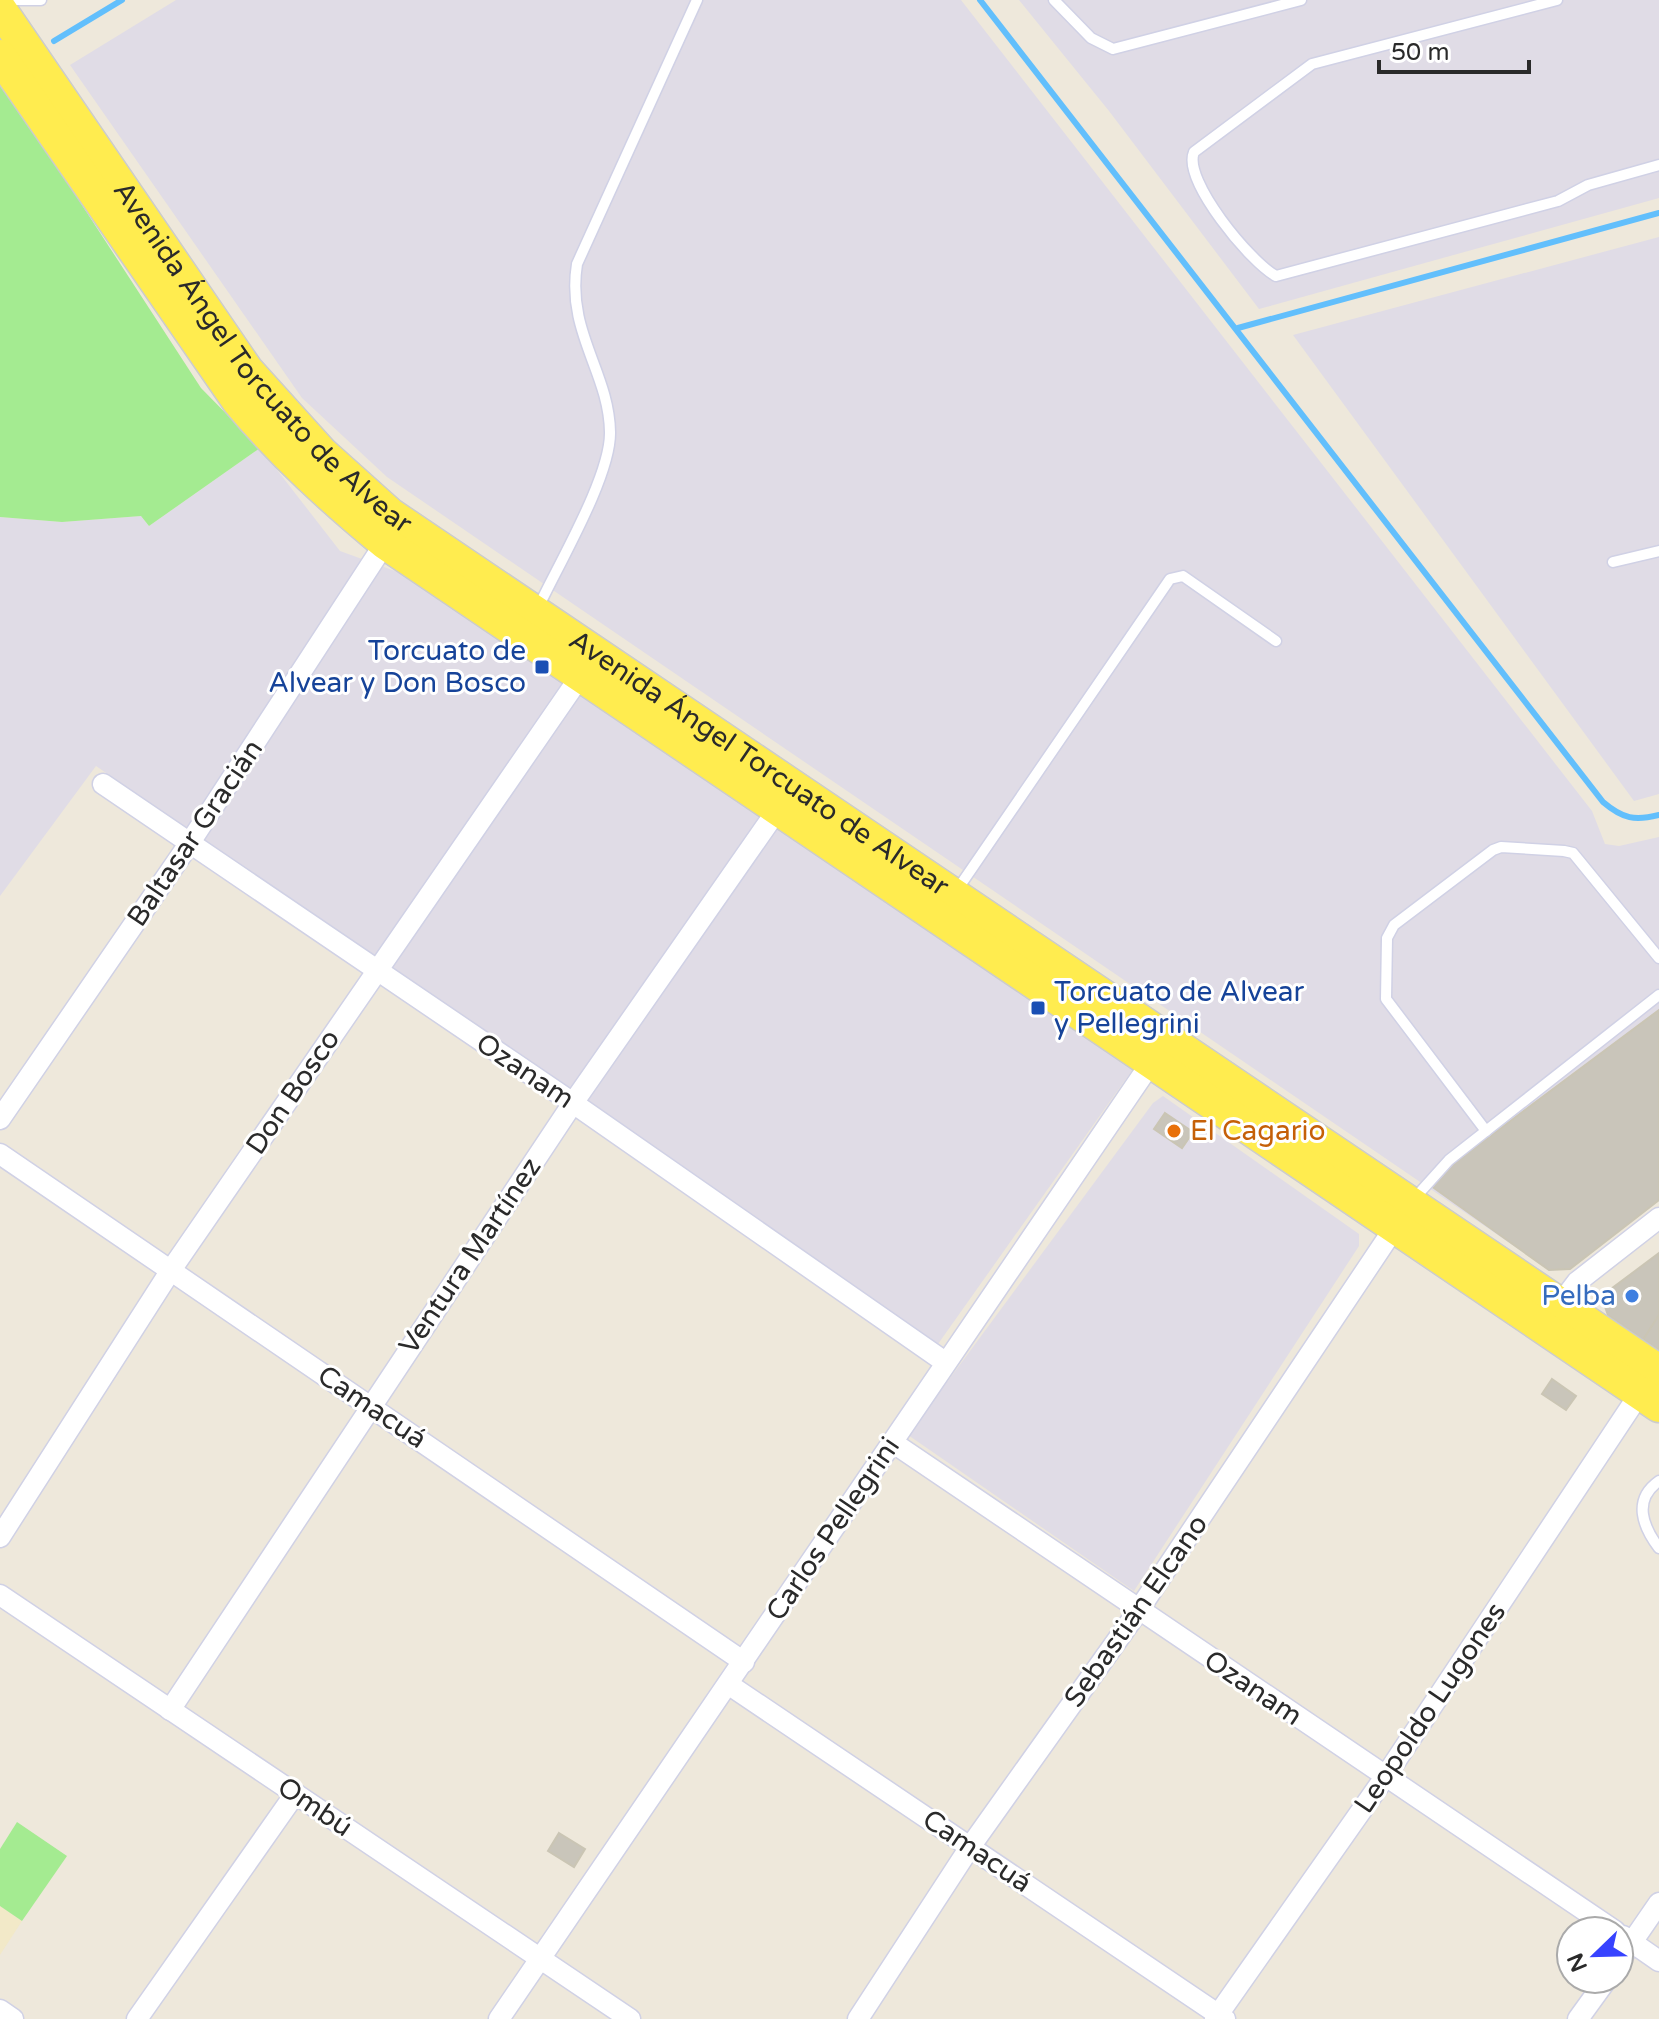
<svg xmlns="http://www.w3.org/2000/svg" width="1659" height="2019" font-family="'Varela Round',sans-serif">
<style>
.industrial{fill:#e0dce6}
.education{fill:#f2e9c8}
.green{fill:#a4eb91}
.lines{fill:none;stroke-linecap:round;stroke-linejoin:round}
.stream{stroke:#62bffc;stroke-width:6}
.building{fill:#c9c5ba;stroke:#cac5b4;stroke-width:2}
.lane-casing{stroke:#d0d1e5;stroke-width:13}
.street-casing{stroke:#d0d1e5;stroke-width:23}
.primary-casing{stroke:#ccc;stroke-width:35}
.lane{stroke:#fff;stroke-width:10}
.street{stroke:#fff;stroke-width:20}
.primary{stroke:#ffec4f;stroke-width:32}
.transit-dot{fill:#1a4fb4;stroke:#fff;stroke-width:3}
.food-dot{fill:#e8710a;stroke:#fff;stroke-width:3}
.shop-dot{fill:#3f7fe0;stroke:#fff;stroke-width:3}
.labels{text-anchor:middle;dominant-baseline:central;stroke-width:6;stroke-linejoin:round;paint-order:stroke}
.street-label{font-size:28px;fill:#2a2a2a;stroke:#fff}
.transit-label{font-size:28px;fill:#164399;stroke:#fff;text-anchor:end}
.food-label{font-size:28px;fill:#c56008;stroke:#fff;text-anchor:start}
.shop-label{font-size:28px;fill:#366cbe;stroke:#fff;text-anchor:end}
</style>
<rect width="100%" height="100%" fill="#eee8db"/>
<g class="industrial">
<polygon points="176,0 961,0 1592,811 1605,844 1619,846 1659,837 1659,1200 1570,1269 1549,1270 387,477 302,398 70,65"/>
<polygon points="1019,0 1659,0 1659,198 1259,309 1109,111"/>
<polygon points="1659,237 1659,794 1634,801 1293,335"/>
<polygon points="260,448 340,551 406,575 1135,1066 938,1344 96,766 0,896 0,517 62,522 141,516 149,526"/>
<polygon points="1163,1096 1359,1234 1359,1246 1134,1591 908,1435 1153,1103"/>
</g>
<polygon class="education" points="0,1906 22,1921 0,1955"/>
<g class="green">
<polygon points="0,79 201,388 260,448 149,526 141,516 62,522 0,517"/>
<polygon points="17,1822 67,1856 22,1921 0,1906 0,1849"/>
</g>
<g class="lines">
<g class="stream">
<path d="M980,0L1603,802C1623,819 1635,821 1659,815"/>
<polyline points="54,41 122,0"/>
<polyline points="1238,328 1659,213"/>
</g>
</g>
<g class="building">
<polygon points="1659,1010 1659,1200 1570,1269 1549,1270 1427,1183"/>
<polygon points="1165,1113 1193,1132 1182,1148 1154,1129"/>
<polygon points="1659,1253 1659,1315 1643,1340 1608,1315 1603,1301 1607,1292"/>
<polygon points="1659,1315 1659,1350 1643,1340"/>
<polygon points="1552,1379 1576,1396 1566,1410 1542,1394"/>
<polygon points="559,1833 585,1849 574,1867 548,1851"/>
</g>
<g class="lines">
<g class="lane-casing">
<g id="lane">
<polyline points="12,0 41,0"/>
<polyline points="1054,0 1091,38 1113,49 1301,0"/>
<path d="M1557,0L1312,64L1194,152C1182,180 1251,263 1276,276L1558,201L1588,185L1659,165"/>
<polyline points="1613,562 1659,551"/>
<path d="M538,608C558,565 611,476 610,432C609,372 566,332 577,264L697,0"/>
<polyline points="955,893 1170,579 1183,576 1276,641"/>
<polyline points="1486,1131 1386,999 1387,938 1394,925 1493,850 1501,847 1564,851 1573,853 1659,958"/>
<polyline points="1413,1200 1449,1160 1659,995"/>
<path d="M1659,1481C1632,1500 1643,1527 1659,1548"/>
</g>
</g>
<g class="street-casing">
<g id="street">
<polyline points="103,784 573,1103 945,1362"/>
<polyline points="0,1119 189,844 385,543"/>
<polyline points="0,1154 744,1662"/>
<polyline points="1561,1303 1577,1282 1659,1218"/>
<polyline points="892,1442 1615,1931"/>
<polyline points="0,1537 171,1270 586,668"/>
<polyline points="0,1595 630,2019"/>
<polyline points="728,1684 1225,2019"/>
<polyline points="170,1710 573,1103 778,809"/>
<polyline points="1623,1936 1659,1961"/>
<polyline points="1619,1961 1659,1903"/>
<polyline points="0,2010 13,2019"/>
<polyline points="137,2019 295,1794"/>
<polyline points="499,2019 1157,1054"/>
<polyline points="858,2019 970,1847 1138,1611 1401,1218"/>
<polyline points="1215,2019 1385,1777 1640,1393"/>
<polyline points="1578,2019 1607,1979"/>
</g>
</g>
<g class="primary-casing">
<g id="primary">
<path id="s1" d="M0,9L247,370L322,453L390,514L1659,1371"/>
<path d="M0,56L238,401C282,454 332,499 385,543L1659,1406"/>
</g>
</g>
<use href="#lane" class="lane"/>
<use href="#street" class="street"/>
<use href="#primary" class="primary"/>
</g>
<g class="transit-dot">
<rect x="534" y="659" width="16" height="16" rx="4"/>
<rect x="1030" y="1000" width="16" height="16" rx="4"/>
</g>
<circle class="food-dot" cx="1174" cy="1131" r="8"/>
<circle class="shop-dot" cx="1632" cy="1296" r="8"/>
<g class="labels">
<g class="street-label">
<text stroke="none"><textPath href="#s1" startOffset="438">Avenida Ángel Torcuato de Alvear</textPath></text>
<text stroke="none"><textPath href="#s1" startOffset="1086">Avenida Ángel Torcuato de Alvear</textPath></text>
<text transform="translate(195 833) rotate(-56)">Baltasar Gracián</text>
<text transform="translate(525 1071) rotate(34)">Ozanam</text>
<text transform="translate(293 1092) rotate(-56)">Don Bosco</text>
<text transform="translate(470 1256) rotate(-56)">Ventura Martínez</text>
<text transform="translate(372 1407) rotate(34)">Camacuá</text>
<text transform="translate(833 1529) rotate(-56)">Carlos Pellegrini</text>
<text transform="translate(1136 1611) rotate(-55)">Sebastián Elcano</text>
<text transform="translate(1253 1688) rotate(34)">Ozanam</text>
<text transform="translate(1430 1708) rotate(-56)">Leopoldo Lugones</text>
<text transform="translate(315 1807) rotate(34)">Ombú</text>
<text transform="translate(977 1851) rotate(34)">Camacuá</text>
</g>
<g class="transit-label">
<text x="526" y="651">Torcuato de<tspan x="526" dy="32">Alvear y Don Bosco</tspan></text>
<text x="1054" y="992" text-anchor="start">Torcuato de Alvear<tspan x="1054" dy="32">y Pellegrini</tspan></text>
</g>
<g class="food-label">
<text x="1190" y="1131">El Cagario</text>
</g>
<g class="shop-label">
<text x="1616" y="1296">Pelba</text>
</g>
</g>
<g transform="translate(1595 1955) rotate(247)"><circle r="38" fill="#ffffff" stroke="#aaaaaa" stroke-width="2"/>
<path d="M0-6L14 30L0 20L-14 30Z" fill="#3743ff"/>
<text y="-12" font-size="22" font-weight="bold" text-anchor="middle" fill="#2a2a2a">N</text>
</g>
<path d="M1379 60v12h150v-12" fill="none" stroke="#2a2a2a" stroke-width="4"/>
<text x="1391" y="60" font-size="24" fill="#2a2a2a" stroke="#ffffff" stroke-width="6" paint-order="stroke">50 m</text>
</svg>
